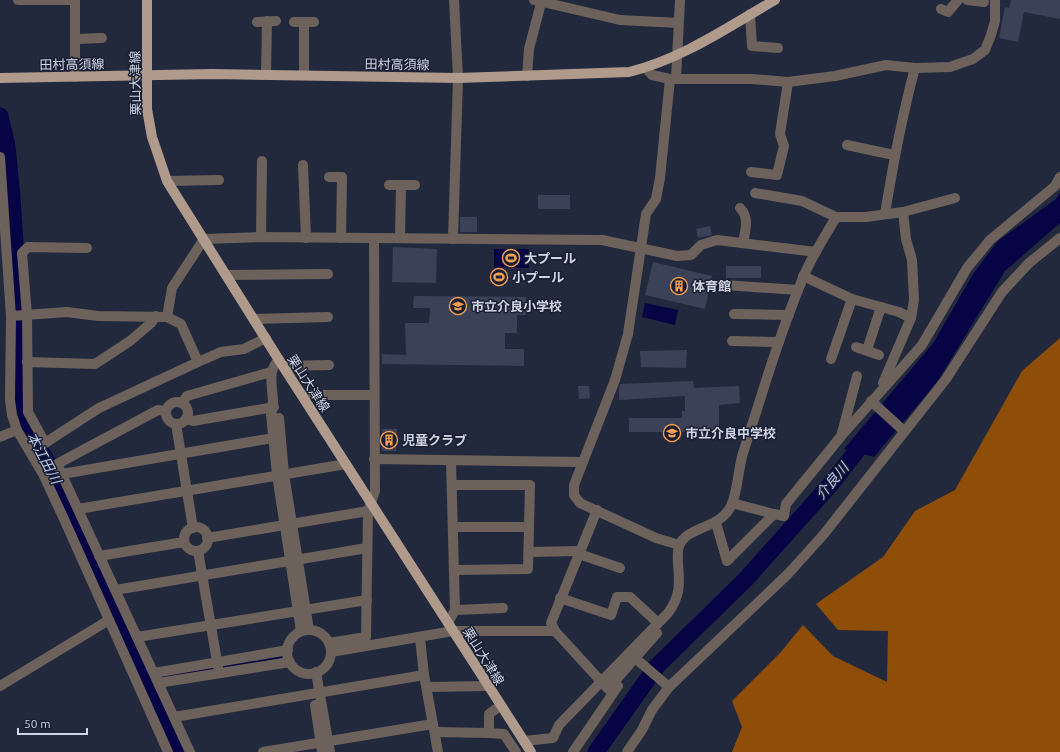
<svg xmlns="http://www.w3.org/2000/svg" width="1060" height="752" font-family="Ubuntu,'Noto Sans JP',sans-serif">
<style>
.forest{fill:#8f4e07}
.water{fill:#070445}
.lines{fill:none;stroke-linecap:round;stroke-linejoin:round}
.stream{stroke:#070445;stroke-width:3}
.river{stroke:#070445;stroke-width:17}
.building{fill:#3b4157}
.minor{stroke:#6c625b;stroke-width:10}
.major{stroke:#af9a8b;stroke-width:10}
.labels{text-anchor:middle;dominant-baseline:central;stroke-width:3;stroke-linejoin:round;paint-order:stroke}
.street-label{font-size:13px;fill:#d1d5e3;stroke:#191f32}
.poi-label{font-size:13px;font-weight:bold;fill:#d1d5e3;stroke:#191f32;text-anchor:start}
.water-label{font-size:14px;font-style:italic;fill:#b9c6ee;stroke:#191f32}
</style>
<rect width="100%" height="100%" fill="#22293d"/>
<polygon class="forest" points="1060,338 1060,752 732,752 742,727 732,701 780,653 803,625 833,656 887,682 888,631 838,630 816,604 883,557 915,511 955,490 1022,371"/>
<g class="water">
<polygon points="1060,193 1060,223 1005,271 937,382 874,457 844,449 934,342 973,274 998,241 1056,199"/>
<polygon points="494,249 529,249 529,268 494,267"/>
<polygon points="645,303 678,310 675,325 642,317"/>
</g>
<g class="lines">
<g class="stream">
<polyline points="159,678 283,656"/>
<polyline points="146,680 153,679"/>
</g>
<g class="river">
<polyline points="0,116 7,146 12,197 19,301 21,406 30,436 48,463 72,520 111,600 179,752"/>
<polyline points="596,752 657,666 746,579 830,485 870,434"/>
</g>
</g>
<g class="building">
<polygon points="1011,0 1060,0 1060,19 1024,12 1018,42 999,38 1005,7 1009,8"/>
<rect x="538" y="195" width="32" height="14"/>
<rect x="460" y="217" width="17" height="15"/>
<polygon points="710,226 712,235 698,238 696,229"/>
<polygon points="393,247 437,249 436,283 392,282"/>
<polygon points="653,262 712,276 705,309 645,295"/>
<rect x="726" y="266" width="35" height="12"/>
<polygon points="414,296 526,297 526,315 517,315 517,333 505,333 505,349 524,349 524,366 382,364 382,354 406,355 405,323 429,323 430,308 413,308"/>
<polygon points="687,350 686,368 641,367 640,351"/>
<polygon points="693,381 694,388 739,386 740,403 719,405 719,432 629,432 629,418 682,418 682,411 685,411 685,396 619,400 619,389 620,384"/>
<polygon points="578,386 589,386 590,398 579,399"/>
<polygon points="382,429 397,429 396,451 382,451"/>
</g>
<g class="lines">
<g class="minor">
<polyline points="18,0 75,0"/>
<polyline points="534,0 620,20 678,23"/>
<polyline points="967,0 984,2"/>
<polyline points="941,9 948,12 958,0"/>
<polyline points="750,14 752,46 778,48"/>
<polyline points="257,22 276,21"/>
<polyline points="294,22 314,22"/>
<polyline points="304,22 304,75"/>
<polyline points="76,39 102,38"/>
<polyline points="646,68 652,75 670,79 752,79 788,82 835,76 886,65 915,68 950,67 973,59 985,50 991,35 995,21 995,0"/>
<polyline points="266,74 267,21"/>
<polyline points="527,76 529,49 541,3"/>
<polyline points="75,77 75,0"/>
<polyline points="670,79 660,178 656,199 646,214 628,334 615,380 574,485 574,495 580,503 656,538 679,545"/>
<polyline points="676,79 680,0"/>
<polyline points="847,145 894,155"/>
<polyline points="0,157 11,316 10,400 12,415 17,430 43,474 64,519 168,752"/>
<polyline points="303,165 306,238"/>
<polyline points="751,172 777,175 784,146 780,134 788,82"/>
<polyline points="329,177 342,177 341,238"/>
<polyline points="167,181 219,180"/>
<polyline points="389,185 415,185"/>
<polyline points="755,193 802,201 836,217 866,217 903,212 955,198"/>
<path d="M740,208C750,218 745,231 743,243"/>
<path d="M885,214C893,164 902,116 915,68"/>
<polyline points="261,237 262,161"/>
<polyline points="400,238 401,185"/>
<polyline points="453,239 458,78 454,0"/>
<polyline points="87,248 28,247 22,253 27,315 28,412 45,443 99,408 198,362 221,352 244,349 266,338"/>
<polyline points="226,275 328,274"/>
<polyline points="803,276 852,299 899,312 911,318"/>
<polyline points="724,285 798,290"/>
<polyline points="734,314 789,315"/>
<polyline points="11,316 67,312 98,316 167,317 181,324 198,362"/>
<polyline points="167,317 172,288 204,239 261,237 602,240 677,256 691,255 701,245 717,240 816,252"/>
<polyline points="254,319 328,317"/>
<polyline points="732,341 779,342"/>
<polyline points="856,347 879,355"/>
<polyline points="867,350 881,307"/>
<polyline points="831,359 852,299"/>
<path d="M279,360C263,374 278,397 271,414L277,475L301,631"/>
<polyline points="27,362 95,364 130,341 151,323 156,316"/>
<polyline points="283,366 329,365"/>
<polyline points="883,383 911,318 914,300 912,260 906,239 903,212"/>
<polyline points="302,395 374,395"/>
<polyline points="871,401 904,431"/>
<circle cx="177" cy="413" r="11"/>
<polyline points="182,403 187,396 271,372"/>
<polyline points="165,411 158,410 57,464 190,752"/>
<polyline points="279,418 284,474 309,630"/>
<polyline points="186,419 193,421 274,407"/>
<polyline points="176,424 193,528"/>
<polyline points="842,433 857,376"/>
<polyline points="0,437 17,430"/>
<polyline points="374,459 582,462"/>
<polyline points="62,474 279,437"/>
<polyline points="452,485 530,485 528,569 454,570"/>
<polyline points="732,503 774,514"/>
<polyline points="78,509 346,464"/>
<polyline points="597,510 551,623 555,631 608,689 635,658 669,687"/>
<polyline points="716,523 727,561 774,514 784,516 786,504 842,435 922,345 967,268 990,240 1055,186 1060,177"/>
<polyline points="453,527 529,527"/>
<circle cx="196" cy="539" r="12"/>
<polyline points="207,538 368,511"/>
<polyline points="198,551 218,667"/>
<polyline points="529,552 580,551"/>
<polyline points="579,554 620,568"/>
<polyline points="99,556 184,542"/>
<polyline points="115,590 367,548"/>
<polyline points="560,598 611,615 617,597 630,597 658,623"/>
<polyline points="455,610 503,608"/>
<polyline points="448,623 455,610 451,461"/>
<circle cx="309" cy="652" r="22"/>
<polyline points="137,637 367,600"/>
<polyline points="420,638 424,675 438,752"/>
<polyline points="329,643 366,637 368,511 375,491 374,238"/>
<polyline points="331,652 453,631 555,631"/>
<polyline points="635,658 657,633"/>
<polyline points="316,672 330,752"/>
<polyline points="154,673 288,650"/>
<polyline points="158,683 290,662"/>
<polyline points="0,686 109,620"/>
<polyline points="427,687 488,686"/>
<polyline points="315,705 322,752"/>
<polyline points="500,706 489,714 489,733 504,734 516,752"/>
<polyline points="174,717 424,675"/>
<polyline points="435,732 489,733"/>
<path d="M524,741L553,738L559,725L668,613C680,597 680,584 678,564C678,558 677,552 679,546C687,525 721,530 732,504C738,488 738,470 743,453C762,395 779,335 803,278C811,257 825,237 836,217"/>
<polyline points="263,752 433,724"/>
<polyline points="573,752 618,686"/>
<polyline points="627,752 642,730 652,710 669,687 788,574 824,534 946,379 1002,292 1029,263 1060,238"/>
</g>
<g class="major">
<polyline points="147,0 147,109 152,137 167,181 279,360 531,752"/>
<path d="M0,78L212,74L458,78L629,72C682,59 728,27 775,0"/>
</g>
</g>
<defs>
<g id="stadium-ring" transform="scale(0.9)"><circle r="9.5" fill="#191f32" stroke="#fa9f4f" stroke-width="1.5"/><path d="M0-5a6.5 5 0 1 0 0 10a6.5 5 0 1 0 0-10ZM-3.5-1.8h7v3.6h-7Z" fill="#fa9f4f"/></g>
<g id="building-ring" transform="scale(0.9)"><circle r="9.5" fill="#191f32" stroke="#fa9f4f" stroke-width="1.5"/><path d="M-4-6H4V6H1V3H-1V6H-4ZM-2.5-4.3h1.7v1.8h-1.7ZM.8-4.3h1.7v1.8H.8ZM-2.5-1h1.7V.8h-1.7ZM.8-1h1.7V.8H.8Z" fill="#fa9f4f"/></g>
<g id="school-ring" transform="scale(0.9)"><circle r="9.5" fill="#191f32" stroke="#fa9f4f" stroke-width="1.5"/><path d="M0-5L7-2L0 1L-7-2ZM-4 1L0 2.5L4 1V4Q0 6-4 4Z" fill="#fa9f4f"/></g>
</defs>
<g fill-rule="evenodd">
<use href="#stadium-ring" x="511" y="258"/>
<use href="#stadium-ring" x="499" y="277"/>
<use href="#building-ring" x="679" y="286"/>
<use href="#school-ring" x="458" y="306"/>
<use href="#school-ring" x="672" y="433"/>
<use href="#building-ring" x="389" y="440"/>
</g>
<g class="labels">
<g class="street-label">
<text transform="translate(72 64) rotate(-1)">田村高須線</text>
<text transform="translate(397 64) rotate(1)">田村高須線</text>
<text transform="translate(135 83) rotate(-91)">栗山大津線</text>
<text transform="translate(309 383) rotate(57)">栗山大津線</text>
<text transform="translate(484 656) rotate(58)">栗山大津線</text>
</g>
<g class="poi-label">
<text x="524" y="258">大プール</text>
<text x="512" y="277">小プール</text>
<text x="692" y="286">体育館</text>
<text x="471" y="306">市立介良小学校</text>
<text x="685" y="433">市立介良中学校</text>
<text x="402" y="440">児童クラブ</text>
</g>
<g class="water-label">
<text transform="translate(44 458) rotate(62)">本江田川</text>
<text transform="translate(832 481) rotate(-50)">介良川</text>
</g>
</g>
<path d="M18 728v6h69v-6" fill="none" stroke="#d1d5e3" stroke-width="2"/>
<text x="24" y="728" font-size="12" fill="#d1d5e3" stroke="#191f32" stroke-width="3" paint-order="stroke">50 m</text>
</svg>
